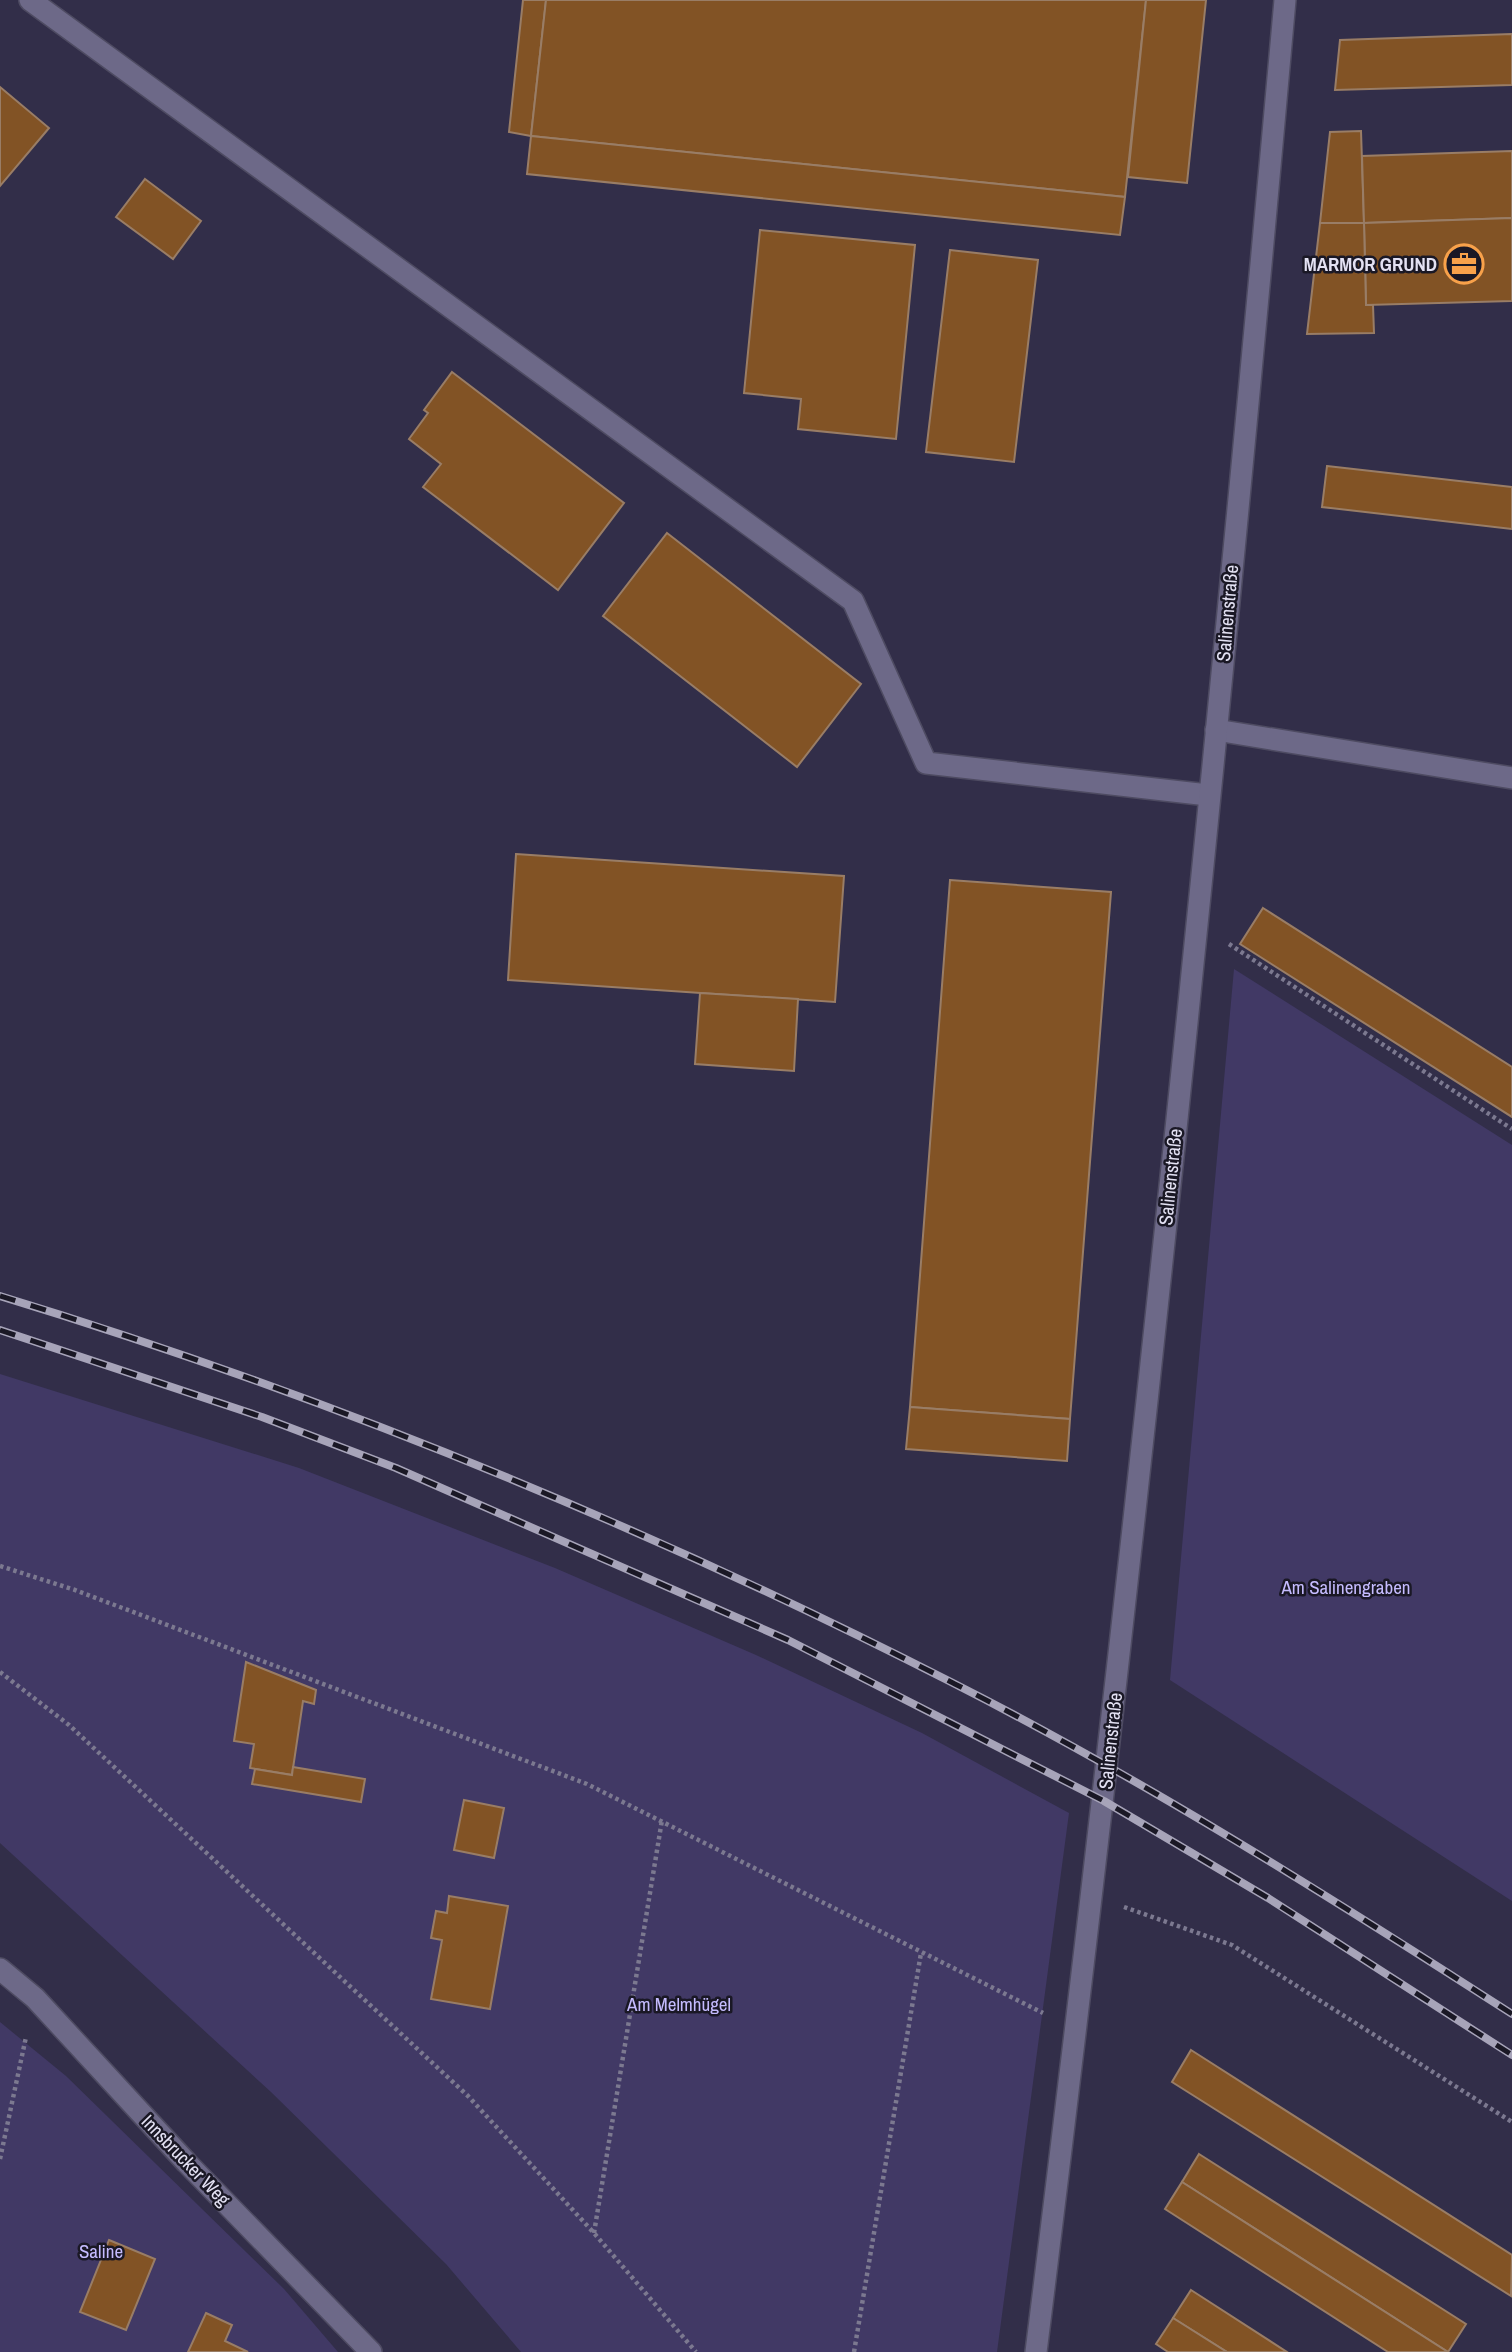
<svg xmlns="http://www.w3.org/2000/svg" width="1512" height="2352" font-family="'Archivo Narrow',sans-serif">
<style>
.green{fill:#413965}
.building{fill:#825325;stroke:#997d66;stroke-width:2}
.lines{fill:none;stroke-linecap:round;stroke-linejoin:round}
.minor-casing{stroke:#4e4b62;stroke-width:24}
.path{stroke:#7c7990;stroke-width:4.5;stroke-dasharray:3.5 3.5;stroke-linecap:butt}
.minor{stroke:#6d6988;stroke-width:21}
.rail-casing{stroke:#a7a4b9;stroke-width:8}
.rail{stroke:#1a1825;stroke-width:5;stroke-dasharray:16;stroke-linecap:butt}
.labels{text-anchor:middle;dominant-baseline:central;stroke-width:5;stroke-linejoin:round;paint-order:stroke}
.poi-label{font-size:19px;font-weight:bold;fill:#e3e1f3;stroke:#1a1825;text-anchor:end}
.street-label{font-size:19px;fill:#e3e1f3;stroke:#1a1825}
.park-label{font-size:19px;fill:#c5bbfe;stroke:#1a1825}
</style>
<rect width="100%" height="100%" fill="#322e49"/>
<g class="green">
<polygon points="1234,969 1512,1145 1512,1901 1170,1680"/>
<polygon points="0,1374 299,1468 555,1568 756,1655 922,1733 1069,1813 997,2352 521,2352 446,2264 271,2092 0,1843"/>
<polygon points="0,2022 66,2076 284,2289 338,2352 0,2352"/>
</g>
<g class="building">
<polygon points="523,0 546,0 531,136 509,132"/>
<polygon points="546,0 1146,0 1125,197 531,136"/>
<polygon points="1146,0 1206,0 1187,183 1128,177"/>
<polygon points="1512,34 1512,85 1335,90 1340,40"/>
<polygon points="0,87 49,128 0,186"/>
<polygon points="1361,131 1364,223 1320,223 1330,132"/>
<polygon points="531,136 1125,197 1120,235 527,174"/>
<polygon points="1512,151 1512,218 1364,223 1362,156"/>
<polygon points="145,179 201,221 173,259 116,217"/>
<polygon points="1512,218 1512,301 1366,305 1364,223"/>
<polygon points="1320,223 1364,223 1366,305 1373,305 1374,333 1307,334"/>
<polygon points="760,230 915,245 896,439 798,429 801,399 744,393"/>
<polygon points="950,250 1038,260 1014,462 926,452"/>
<polygon points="452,372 624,503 558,590 423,487 441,464 409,439 428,413 424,410"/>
<polygon points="1327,466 1512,487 1512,529 1322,507"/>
<polygon points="667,533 861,684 797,767 603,616"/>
<polygon points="516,854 844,876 835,1002 508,980"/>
<polygon points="950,880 1111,892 1070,1419 910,1407"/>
<polygon points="1263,908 1512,1067 1512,1117 1240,944"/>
<polygon points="700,993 798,999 794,1071 695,1064"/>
<polygon points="910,1407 1070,1419 1067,1461 906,1449"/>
<polygon points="246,1662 316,1690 314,1704 303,1701 292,1775 250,1768 254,1744 234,1741"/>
<polygon points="293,1767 365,1779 361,1802 252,1784 255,1769 292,1775"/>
<polygon points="464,1800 504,1808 494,1858 454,1850"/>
<polygon points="449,1896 508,1906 490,2009 431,1999 442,1940 431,1938 436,1911 447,1913"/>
<polygon points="1191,2050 1512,2255 1511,2296 1172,2082"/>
<polygon points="1199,2154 1466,2324 1448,2352 1182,2182"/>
<polygon points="1182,2182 1448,2352 1388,2352 1165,2209"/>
<polygon points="109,2240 155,2259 126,2330 80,2312"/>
<polygon points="1191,2290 1287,2352 1227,2352 1173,2318"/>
<polygon points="206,2313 232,2325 225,2341 248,2352 188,2352"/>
<polygon points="1173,2318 1227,2352 1168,2352 1156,2344"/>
</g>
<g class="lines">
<g class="minor-casing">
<g id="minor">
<polyline points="30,0 853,601 926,763 1208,795"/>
<polyline points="1216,730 1512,778"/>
<polyline points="0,1969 35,1998 187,2163 371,2352"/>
<path d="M1036,2352C1134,1570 1215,785 1285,0"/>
</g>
</g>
<g class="path">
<polyline points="1229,944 1512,1129"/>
<polyline points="0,1566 75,1590 587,1784 1043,2013"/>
<polyline points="0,1672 69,1725 468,2096 594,2233 696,2352"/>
<polyline points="1124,1907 1232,1945 1512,2122"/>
<polyline points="0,2159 26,2037"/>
<polyline points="594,2233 662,1820"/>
<polyline points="854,2352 921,1953"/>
</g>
<use href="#minor" class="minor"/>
<g class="rail-casing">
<g id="rail">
<path d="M0,1296C329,1396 647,1527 953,1683C1146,1781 1330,1897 1512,2014"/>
<polyline points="0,1330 262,1417 396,1468 788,1640 1104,1801 1268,1898 1512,2055"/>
</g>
</g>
<use href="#rail" class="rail"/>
</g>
<defs>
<g id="office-ring" transform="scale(2.0125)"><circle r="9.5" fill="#1a1825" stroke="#f8a14a" stroke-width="1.5"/><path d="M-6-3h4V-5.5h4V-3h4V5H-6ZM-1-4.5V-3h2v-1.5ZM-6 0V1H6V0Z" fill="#f8a14a"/></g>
</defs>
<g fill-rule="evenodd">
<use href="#office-ring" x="1464" y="264"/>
</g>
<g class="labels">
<g class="poi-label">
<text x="1437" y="264">MARMOR GRUND</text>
</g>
<g class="street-label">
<text transform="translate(1227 613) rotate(-85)">Salinenstraße</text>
<text transform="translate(1170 1177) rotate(-84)">Salinenstraße</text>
<text transform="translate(1110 1741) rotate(-84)">Salinenstraße</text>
<text transform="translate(186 2160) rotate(46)">Innsbrucker Weg</text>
</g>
<g class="park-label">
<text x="1346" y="1587">Am Salinengraben</text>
<text x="679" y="2004">Am Melmhügel</text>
<text x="101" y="2251">Saline</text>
</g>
</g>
</svg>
